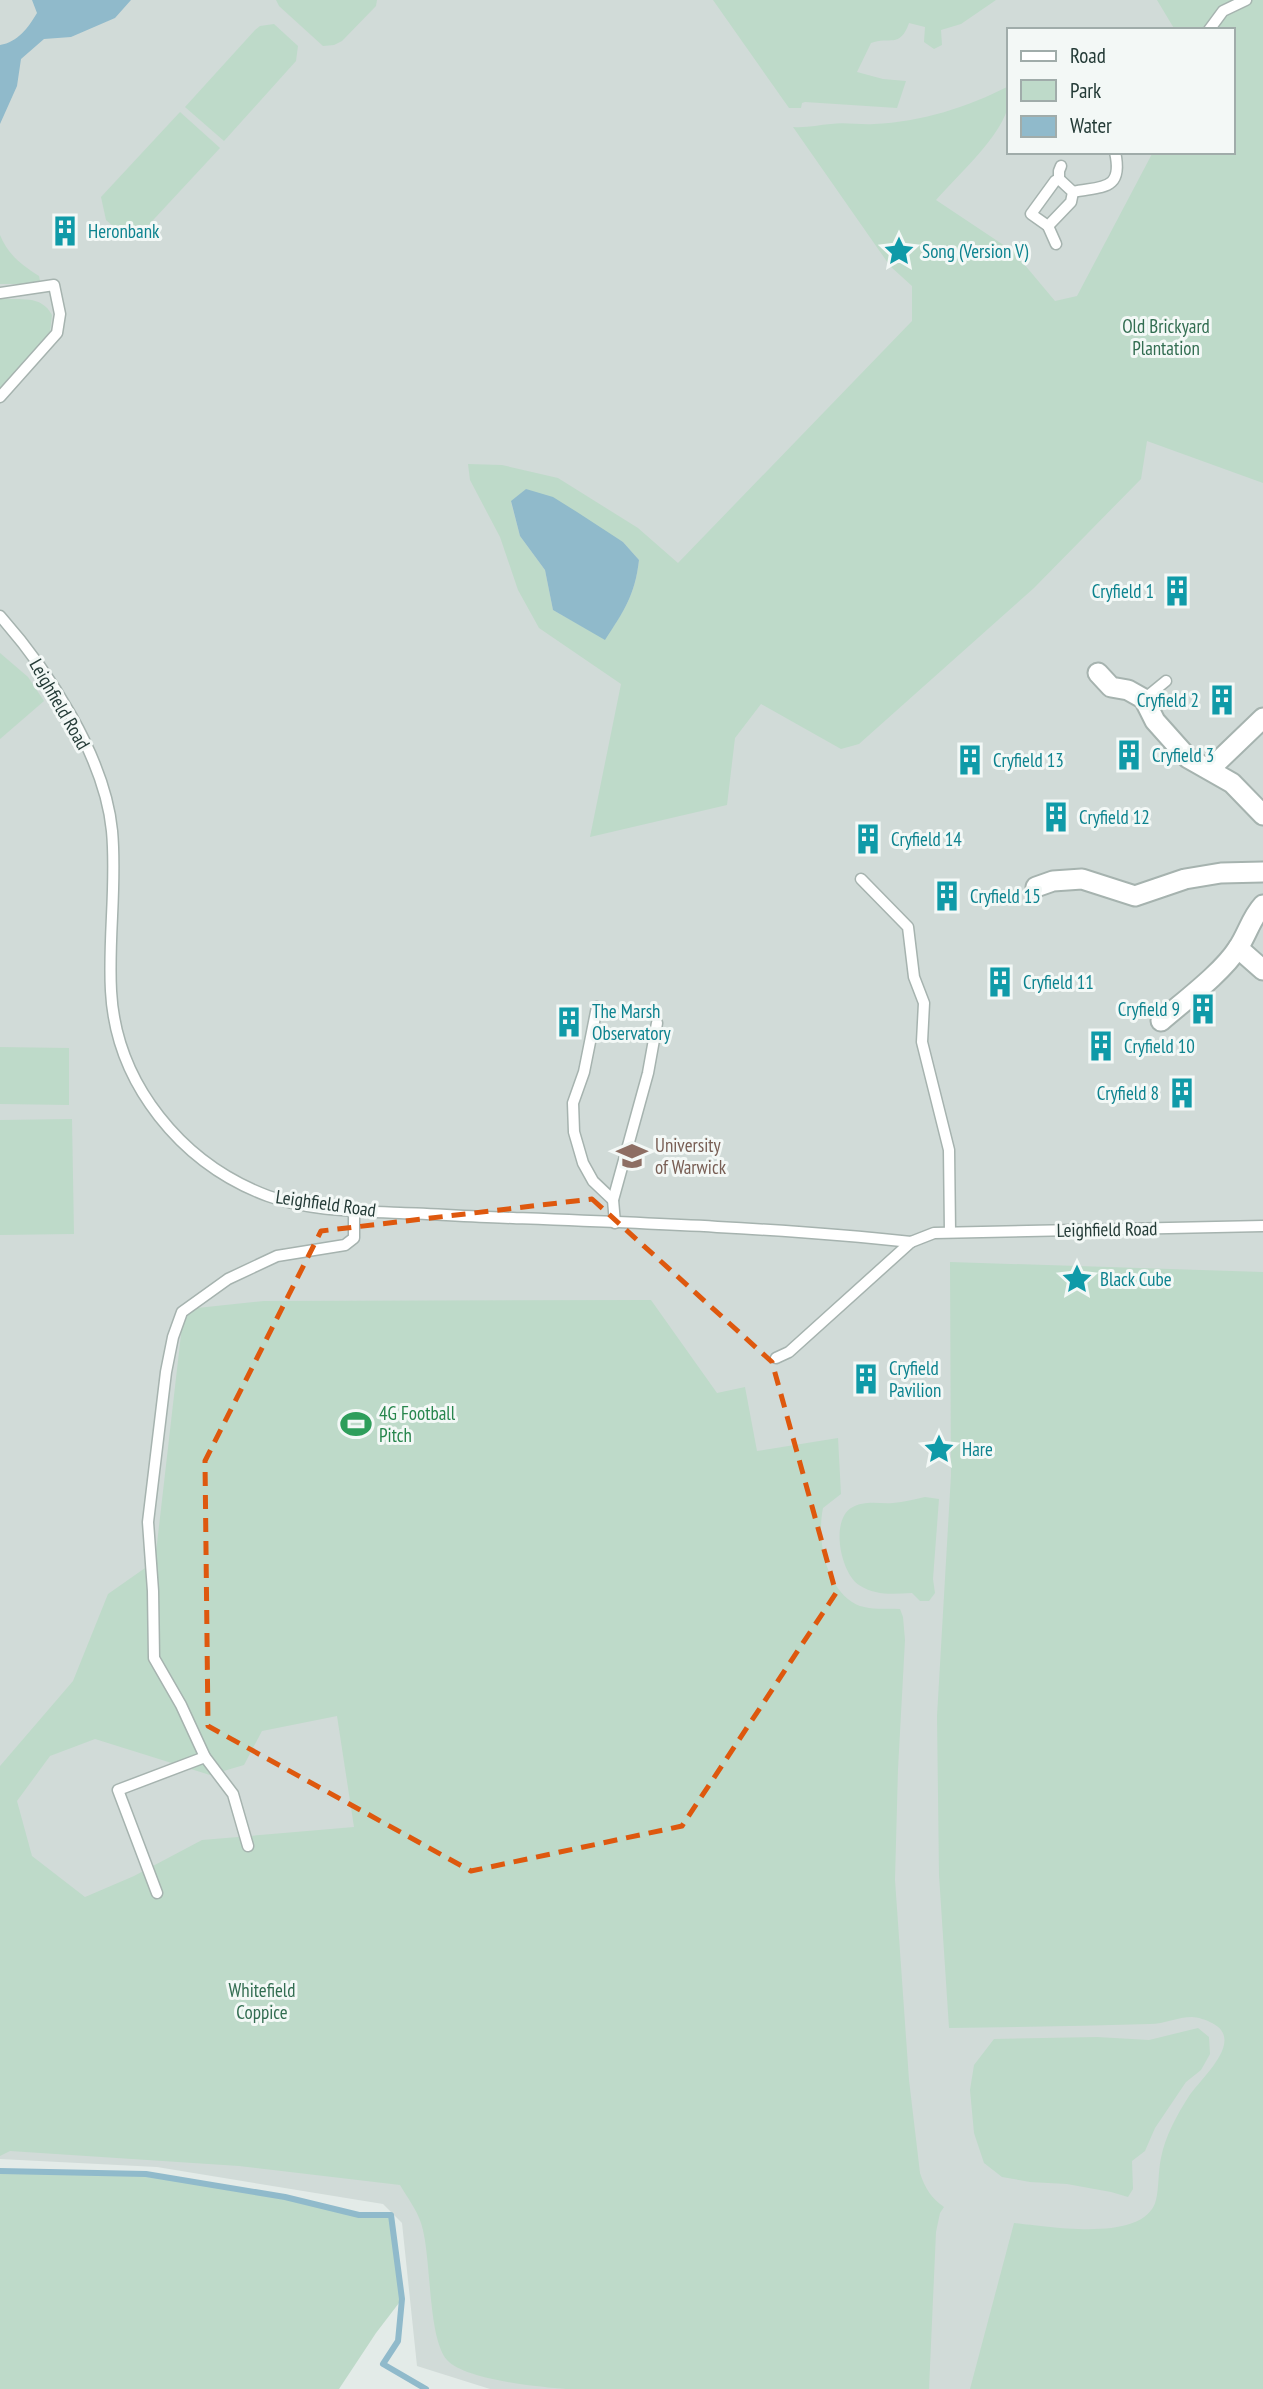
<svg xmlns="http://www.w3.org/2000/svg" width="1263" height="2389" font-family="'PT Sans Narrow',sans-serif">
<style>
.built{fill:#d1dbd8;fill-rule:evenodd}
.green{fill:#bedac9;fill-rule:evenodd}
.water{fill:#90bacb}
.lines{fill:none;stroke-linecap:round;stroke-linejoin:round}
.stream{stroke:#90bacb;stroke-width:6}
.lane-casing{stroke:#a6b3af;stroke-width:13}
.street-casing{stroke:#a6b3af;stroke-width:23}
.lane{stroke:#fff;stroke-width:10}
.street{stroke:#fff;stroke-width:19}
.marked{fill:none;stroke:#de580e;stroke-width:5;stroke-dasharray:14 9;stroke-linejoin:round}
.labels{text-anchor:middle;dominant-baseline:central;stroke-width:6;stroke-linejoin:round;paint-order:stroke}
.culture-label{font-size:19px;fill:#0d838f;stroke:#f3f8f6;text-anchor:start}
.park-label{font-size:19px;fill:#326d51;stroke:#f3f8f6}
.street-label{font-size:19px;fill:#243b37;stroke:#f3f8f6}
.education-label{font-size:19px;fill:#785e54;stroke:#f3f8f6;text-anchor:start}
.leisure-label{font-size:19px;fill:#27864d;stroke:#f3f8f6;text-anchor:start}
</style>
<rect width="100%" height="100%" fill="#e3ebe8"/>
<path class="built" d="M0,0H1263V2389H490L417,2366L402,2223L383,2204L157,2167L0,2159ZM1009,30H1233V152H1009Z"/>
<g class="green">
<polygon points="276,0 377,0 376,6 342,41 334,45 323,46 279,6"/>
<path d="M713,0H996L961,24L941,30L942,45L934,49L924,42L925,27L909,23C900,49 889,36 871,43L857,72L883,79L906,81L897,108L805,102L802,103L801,108H789Z"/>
<path d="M1157,0H1263V483L1147,441L1141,479L1034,588L859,744L841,749L761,704L735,738L727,805L590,837L621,684L539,628L518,590L500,537L470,480L468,464L502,465L558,478L638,528L678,563L912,321V286L890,266L793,127C807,128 818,125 831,124C845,122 860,125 874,124C921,122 968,107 1009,86C1009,91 1010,98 1009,103C1003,135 958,175 936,200L1014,252L1055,301L1077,296L1153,152H1233V30H1175ZM526,489L623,542L639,560C635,595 624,611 605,639L553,610L545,570L520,536L511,502Z"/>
<polygon points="274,24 298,46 296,61 224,141 185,107 255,30 260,26"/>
<polygon points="180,112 220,148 142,232 120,232 106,220 101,197"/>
<path d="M0,235C8,255 22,265 39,276L40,281L24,284H0Z"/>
<path d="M0,298C20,301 41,294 52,315L50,332L0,388Z"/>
<polygon points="0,653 28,677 44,701 0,739"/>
<polygon points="0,1047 69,1048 69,1105 0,1104"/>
<polygon points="72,1119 74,1234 0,1235 0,1120"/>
<path d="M950,1262L1263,1272V2389H970L1014,2223C1047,2226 1145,2244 1156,2200C1159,2187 1158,2172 1161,2158C1165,2136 1177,2115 1189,2096C1201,2078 1246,2040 1212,2023C1207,2020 1197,2017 1192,2017C1178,2017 1164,2024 1150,2024C1083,2026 1016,2027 949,2028L939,1875L937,1716L951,1475Z"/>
<path d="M651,1300L717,1393L745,1387L757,1451L838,1438L841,1494L823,1508C817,1537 824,1583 852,1602C865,1611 885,1608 900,1609L903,1617L905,1640L898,1769L895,1880L909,2080L920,2173C925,2188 931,2198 944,2207L940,2213L936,2232L929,2389H566C540,2387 465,2380 447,2360C427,2337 432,2256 421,2223C417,2210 407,2197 400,2185L239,2166L10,2151L0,2156V1766L73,1681L108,1594L155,1561L183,1317L197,1308L264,1301ZM337,1716L354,1827L202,1840L134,1876L85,1897L32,1856L17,1801L50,1756L95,1739L210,1775L244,1765L262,1731Z"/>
<path d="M925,1497L939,1499L933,1579L935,1593L929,1601H920L912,1593C893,1594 876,1596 859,1585C841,1573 830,1522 851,1508C865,1500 878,1504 893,1503C904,1502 915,1499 925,1497Z"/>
<polygon points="1198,2028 1209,2037 1210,2054 1201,2070 1186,2082 1155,2128 1145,2151 1132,2161 1133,2189 1128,2197 1111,2192 1067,2184 1030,2182 1002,2177 984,2163 974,2133 970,2090 974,2065 994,2039 1097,2037 1149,2040"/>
<polygon points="0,2171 146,2174 285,2197 359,2215 391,2215 402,2299 376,2333 339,2389 0,2389"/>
</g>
<g class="water">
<path d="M32,0H131L115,18L71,37L44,39L21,59L17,86L0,124V45C18,42 28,28 37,13Z"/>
<path d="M526,489L553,497L577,512L623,542L639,560C635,595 624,611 605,640L553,610L545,570L520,536L511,501Z"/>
</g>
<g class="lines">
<polyline class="stream" points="0,2171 146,2174 285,2197 359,2215 391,2215 402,2299 398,2341 383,2364 426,2389"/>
<g class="lane-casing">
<g id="lane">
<polyline points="1209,30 1223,11 1246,0"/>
<polygon points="1059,179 1073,192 1071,202 1048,226 1031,214 1055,181"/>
<polyline points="1059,179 1059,171 1061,166"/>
<path d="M1073,192C1100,186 1124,192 1115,152"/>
<polyline points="1048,226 1056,244"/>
<polyline points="0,293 54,285 60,314 57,333 0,397"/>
<path d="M0,616C48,670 105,757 112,831C117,884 108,938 111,991C116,1084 182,1164 268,1196C309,1211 357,1211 400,1213C437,1214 475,1217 513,1218C644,1223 781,1228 911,1242L934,1233L1263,1226"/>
<polyline points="1144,699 1166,681"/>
<polyline points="861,879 908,927 914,977 924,1003 922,1042 949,1150 950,1232"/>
<polyline points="597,1007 584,1072 573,1103 574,1132 583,1163 593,1181 613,1200"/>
<polyline points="615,1223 613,1200 648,1073 657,1023"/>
<polyline points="776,1358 789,1352 911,1242"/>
<polyline points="248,1846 233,1794 205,1757 181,1705 154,1658 153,1591 148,1522 166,1372 173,1337 182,1312 228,1279 277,1256 345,1245 354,1238 354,1211"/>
<polyline points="157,1893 118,1790 205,1757"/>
</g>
</g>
<g class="street-casing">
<g id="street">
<polyline points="1098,673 1111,687 1128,690 1144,699 1155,721 1188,758 1232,783 1263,815"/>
<polyline points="1210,769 1263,718"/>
<polyline points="1036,887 1053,881 1082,879 1135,896 1185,879 1221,873 1263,872"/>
<polyline points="1238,948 1263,970"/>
<path d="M1161,1021C1184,1001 1222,973 1238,948C1248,933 1251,918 1263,905"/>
</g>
</g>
<use href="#lane" class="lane"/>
<use href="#street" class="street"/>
</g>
<path class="marked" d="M592,1199L772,1362L836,1593L682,1826L471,1871L208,1726L205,1461L321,1231Z"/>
<defs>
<g id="building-bare" transform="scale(2.415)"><path d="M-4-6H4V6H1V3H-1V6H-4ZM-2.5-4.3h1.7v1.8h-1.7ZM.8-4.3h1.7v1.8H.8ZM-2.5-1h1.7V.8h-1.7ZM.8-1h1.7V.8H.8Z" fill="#0f9aa8" stroke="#f3f8f6" stroke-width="2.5" paint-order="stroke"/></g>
<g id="sight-bare" transform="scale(2.415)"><path d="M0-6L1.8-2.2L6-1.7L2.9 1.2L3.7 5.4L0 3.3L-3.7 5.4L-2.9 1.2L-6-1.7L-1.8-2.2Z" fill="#0f9aa8" stroke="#f3f8f6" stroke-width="2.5" paint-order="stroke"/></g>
<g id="university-bare" transform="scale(2.415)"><path d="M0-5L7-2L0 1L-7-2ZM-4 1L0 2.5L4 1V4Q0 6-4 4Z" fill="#8d6e63" stroke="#f3f8f6" stroke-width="2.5" paint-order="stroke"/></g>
<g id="stadium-bare" transform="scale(2.415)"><path d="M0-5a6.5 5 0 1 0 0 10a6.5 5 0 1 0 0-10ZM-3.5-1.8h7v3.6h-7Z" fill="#2e9e5b" stroke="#f3f8f6" stroke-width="2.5" paint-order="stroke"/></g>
</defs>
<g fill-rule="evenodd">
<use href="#building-bare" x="65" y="231"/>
<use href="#sight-bare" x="899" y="251"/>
<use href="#building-bare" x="1177" y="591"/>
<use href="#building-bare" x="1222" y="700"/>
<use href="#building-bare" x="1129" y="755"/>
<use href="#building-bare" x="970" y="760"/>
<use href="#building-bare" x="1056" y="817"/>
<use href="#building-bare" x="868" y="839"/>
<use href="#building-bare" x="947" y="896"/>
<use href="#building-bare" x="1000" y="982"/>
<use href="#building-bare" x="1203" y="1009"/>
<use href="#building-bare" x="569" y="1022"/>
<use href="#building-bare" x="1101" y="1046"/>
<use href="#building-bare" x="1182" y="1093"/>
<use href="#university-bare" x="632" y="1156"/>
<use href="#sight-bare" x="1077" y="1279"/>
<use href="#building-bare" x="866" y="1379"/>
<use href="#stadium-bare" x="356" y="1424"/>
<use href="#sight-bare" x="939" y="1449"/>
</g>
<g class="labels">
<g class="culture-label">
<text x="88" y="231">Heronbank</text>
<text x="922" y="251">Song (Version V)</text>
<text x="1154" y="591" text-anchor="end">Cryfield 1</text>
<text x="1199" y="700" text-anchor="end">Cryfield 2</text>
<text x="1152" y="755">Cryfield 3</text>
<text x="993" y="760">Cryfield 13</text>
<text x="1079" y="817">Cryfield 12</text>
<text x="891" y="839">Cryfield 14</text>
<text x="970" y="896">Cryfield 15</text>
<text x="1023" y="982">Cryfield 11</text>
<text x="1180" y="1009" text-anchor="end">Cryfield 9</text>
<text x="592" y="1011">The Marsh<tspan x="592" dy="22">Observatory</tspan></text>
<text x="1124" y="1046">Cryfield 10</text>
<text x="1159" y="1093" text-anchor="end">Cryfield 8</text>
<text x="1100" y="1279">Black Cube</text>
<text x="889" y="1368">Cryfield<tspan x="889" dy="22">Pavilion</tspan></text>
<text x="962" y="1449">Hare</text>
</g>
<g class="park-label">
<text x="1166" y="326">Old Brickyard<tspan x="1166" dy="22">Plantation</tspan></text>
<text x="262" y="1990">Whitefield<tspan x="262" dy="22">Coppice</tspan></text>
</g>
<g class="street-label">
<text transform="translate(60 704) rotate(60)">Leighfield Road</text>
<text transform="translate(326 1203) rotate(8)">Leighfield Road</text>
<text transform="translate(1107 1229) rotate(-1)">Leighfield Road</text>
</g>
<g class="education-label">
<text x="655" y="1145">University<tspan x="655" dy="22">of Warwick</tspan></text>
</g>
<g class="leisure-label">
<text x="379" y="1413">4G Football<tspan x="379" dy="22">Pitch</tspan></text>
</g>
</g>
<rect x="1007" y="28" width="228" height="126" fill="#f3f8f6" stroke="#a0acaa" stroke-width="2"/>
<rect x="1021" y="51" width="35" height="10" fill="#ffffff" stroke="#a0acaa" stroke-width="2"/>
<text x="1070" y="63" font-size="21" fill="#243b37">Road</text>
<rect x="1021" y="80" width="35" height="21" fill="#bedac9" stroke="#a0acaa" stroke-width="2"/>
<text x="1070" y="98" font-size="21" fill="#243b37">Park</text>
<rect x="1021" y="116" width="35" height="21" fill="#90bacb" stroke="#a0acaa" stroke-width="2"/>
<text x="1070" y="133" font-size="21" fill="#243b37">Water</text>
</svg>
